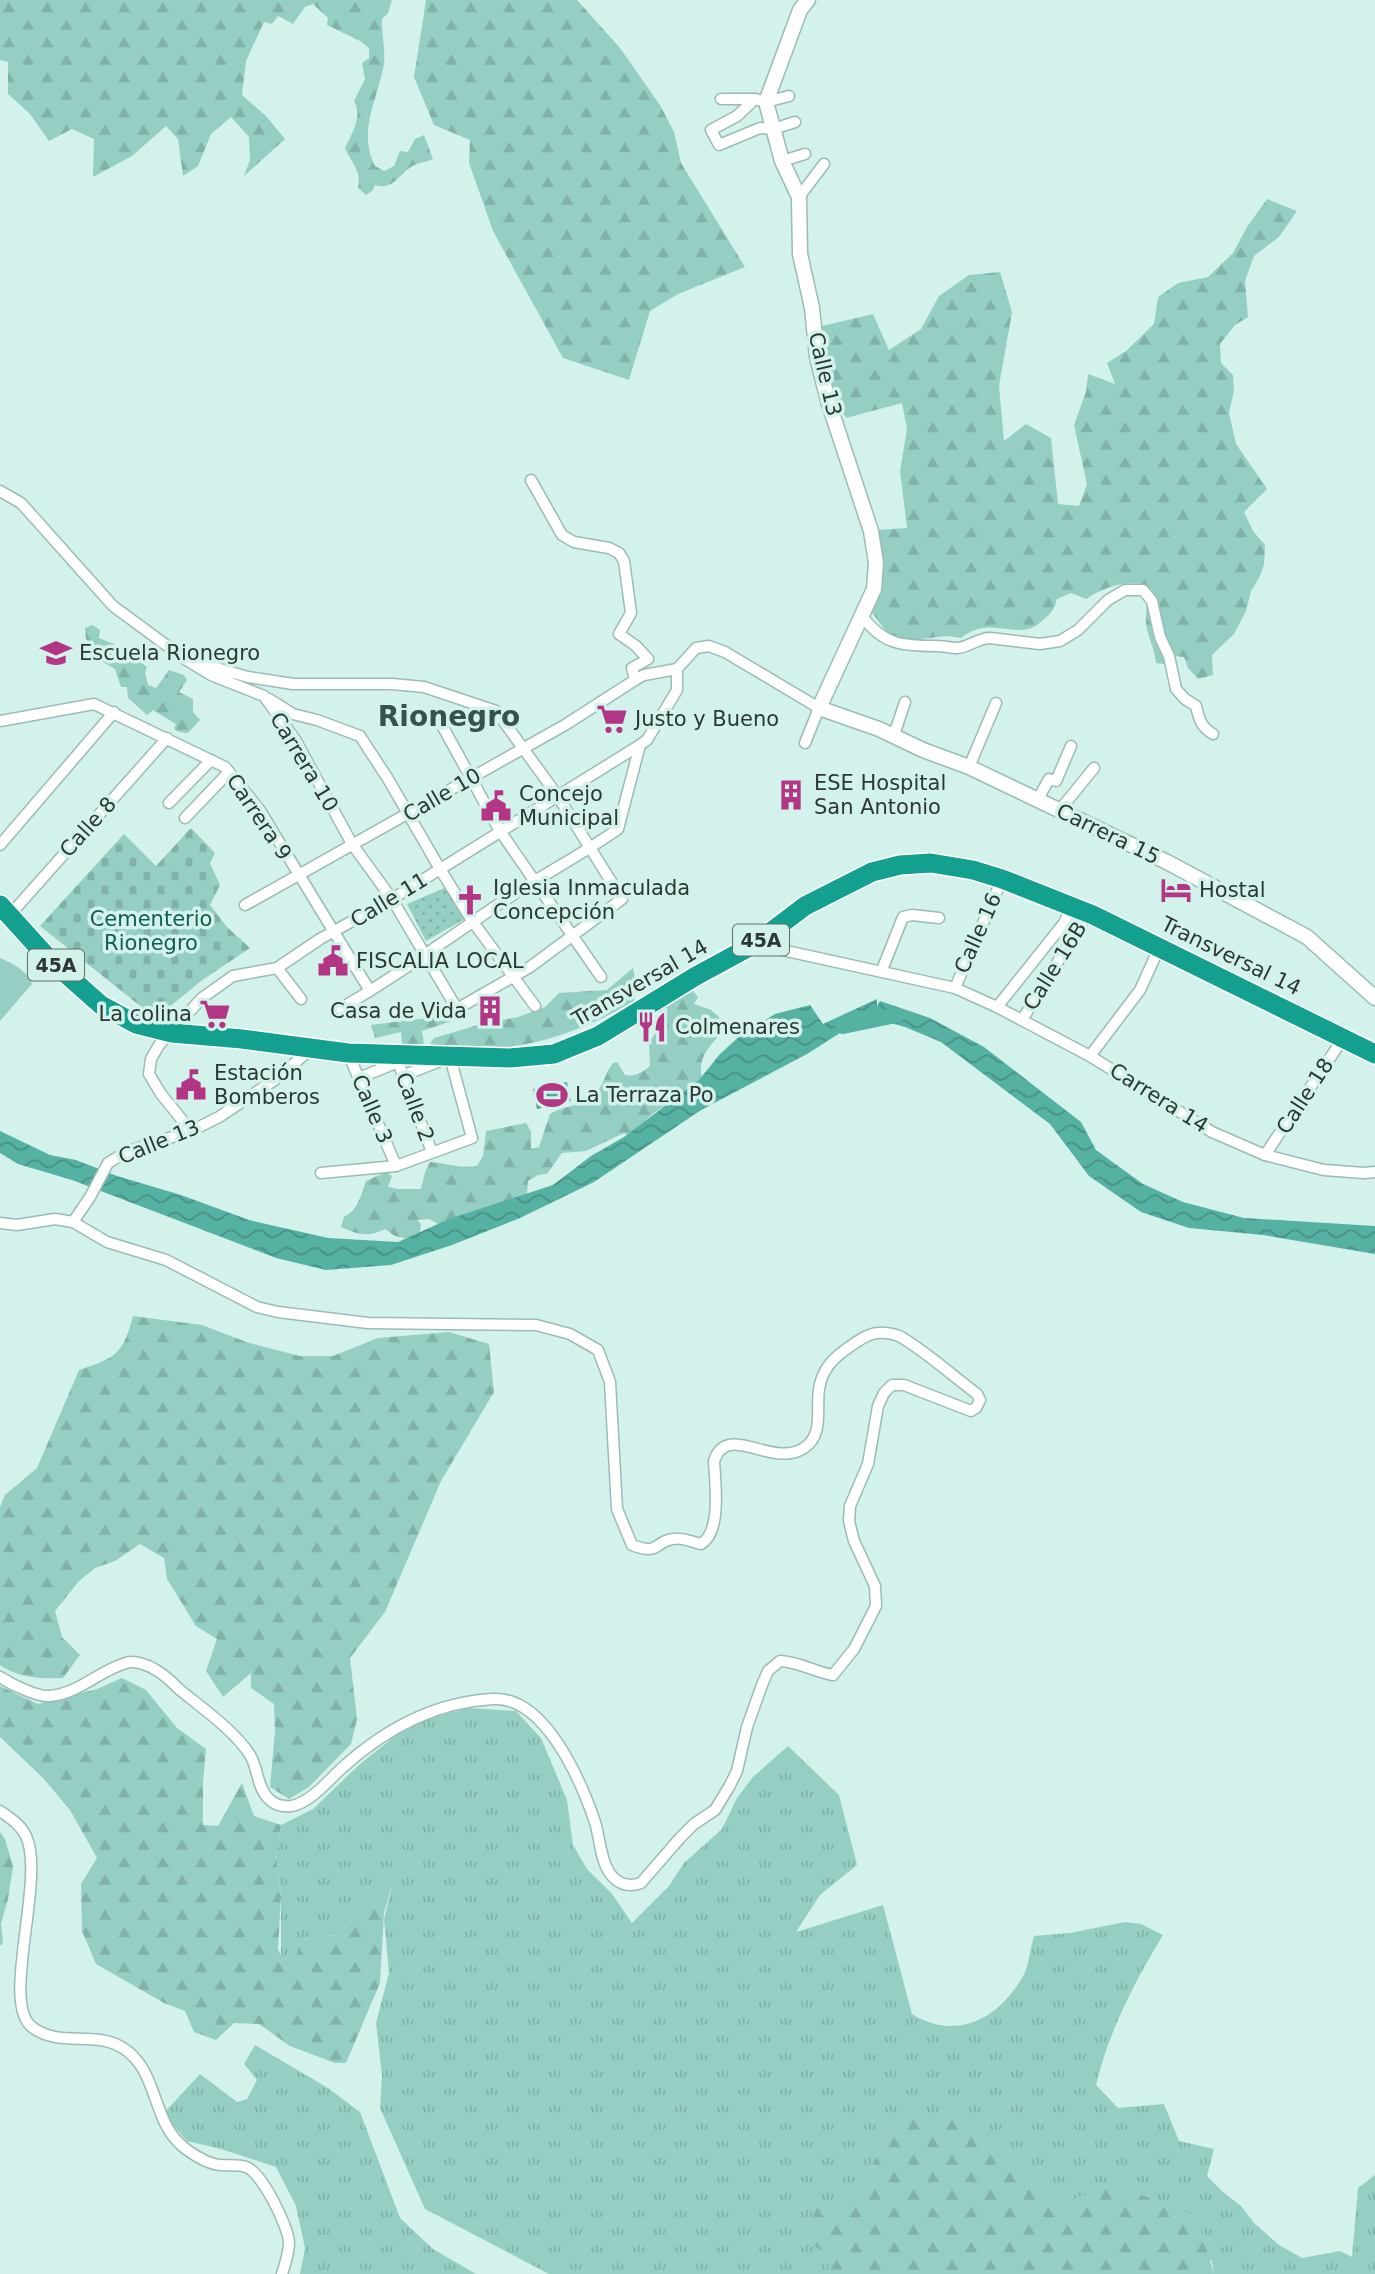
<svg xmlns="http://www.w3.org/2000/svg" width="1375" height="2274" font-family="'DejaVu Sans',sans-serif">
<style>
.grass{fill:url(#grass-tufts)}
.forest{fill:url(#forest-firs)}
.cemetery{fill:url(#cemetery-stones)}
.park{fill:url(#park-dots)}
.pitch{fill:#95cfc4}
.water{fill:url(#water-waves)}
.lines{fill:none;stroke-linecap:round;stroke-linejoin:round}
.river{stroke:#55b1a2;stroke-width:16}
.street-casing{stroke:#9dbbb5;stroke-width:13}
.secondary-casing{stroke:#9dbbb5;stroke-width:17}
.highway-casing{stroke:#fff;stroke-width:22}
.street{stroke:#fff;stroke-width:10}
.secondary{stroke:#fff;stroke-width:14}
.highway{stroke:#13a08f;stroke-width:19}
.labels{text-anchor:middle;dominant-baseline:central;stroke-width:7;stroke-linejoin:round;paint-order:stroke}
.shield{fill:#d3f2eb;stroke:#5e706c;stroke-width:2}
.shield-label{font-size:19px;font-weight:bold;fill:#2c3835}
.street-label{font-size:21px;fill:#2c3835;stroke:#d3f2eb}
.poi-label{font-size:21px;fill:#2c3835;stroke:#d3f2eb;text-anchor:start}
.park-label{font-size:21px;fill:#0f5d53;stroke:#d3f2eb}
.district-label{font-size:28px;font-weight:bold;fill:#37524d;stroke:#d3f2eb}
</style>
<defs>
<pattern id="grass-tufts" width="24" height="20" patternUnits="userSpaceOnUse" patternTransform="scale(1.75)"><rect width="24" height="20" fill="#95cfc4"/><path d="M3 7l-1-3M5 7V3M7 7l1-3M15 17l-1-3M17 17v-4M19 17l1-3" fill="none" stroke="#81b2a9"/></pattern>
<pattern id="forest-firs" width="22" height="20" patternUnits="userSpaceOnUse" patternTransform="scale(1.75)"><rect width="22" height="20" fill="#95cfc4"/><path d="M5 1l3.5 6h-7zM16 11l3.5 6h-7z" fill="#81b2a9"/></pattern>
<pattern id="cemetery-stones" width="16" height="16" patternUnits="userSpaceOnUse" patternTransform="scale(1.75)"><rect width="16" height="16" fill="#95cfc4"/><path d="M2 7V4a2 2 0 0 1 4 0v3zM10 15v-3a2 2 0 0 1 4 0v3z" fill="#81b2a9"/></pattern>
<pattern id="park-dots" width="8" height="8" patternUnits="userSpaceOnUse" patternTransform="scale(1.75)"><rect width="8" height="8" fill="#95cfc4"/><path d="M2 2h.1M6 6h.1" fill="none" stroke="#81b2a9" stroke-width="1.8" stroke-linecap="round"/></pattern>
<pattern id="water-waves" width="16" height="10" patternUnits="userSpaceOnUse" patternTransform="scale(1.75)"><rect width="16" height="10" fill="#55b1a2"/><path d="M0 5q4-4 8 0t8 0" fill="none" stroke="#479185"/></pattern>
</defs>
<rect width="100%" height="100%" fill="#d3f2eb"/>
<g class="grass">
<path d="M468,1708L516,1711L541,1738L567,1800L573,1845L587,1869L612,1894L632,1923L669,1886L684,1863L722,1829L737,1798L753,1777L788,1746L839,1795L857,1865L820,1895L796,1932L883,1905L912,2014C956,2041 997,2020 1022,1978C1029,1967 1030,1949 1034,1936L1070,1933L1125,1922L1141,1924L1163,1935C1134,1983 1109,2031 1096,2085L1118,2108L1164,2104L1179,2141L1214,2149L1207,2176L1223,2192L1241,2206L1254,2223L1279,2245L1302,2258L1340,2251L1352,2257L1358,2188L1375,2175V2274H1214L1212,2261L1094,2194L1065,2201L1026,2182L938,2113H900L877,2156L857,2204L827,2253L830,2274H549L425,2209L380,2108L382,2075L376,2023L389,1973L384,1919L392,1886L376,1891L338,1935L301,1939L290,1975L281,1957V1896L276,1853L281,1825L313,1809L360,1764L410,1724Z"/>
<polygon points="255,2045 328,2088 360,2112 400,2218 433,2249 476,2274 300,2274 305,2248 296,2206 276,2167 221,2149 187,2141 163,2114 200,2074 237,2102 247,2099 257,2080 244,2064"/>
</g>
<g class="forest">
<path d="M0,0H392L388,13L382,19C381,35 387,53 383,69C376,103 358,132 375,166L384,171L394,166L400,151L408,152L415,139L424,135L433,159C427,162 423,162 417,164C401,169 395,192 375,185L373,190L366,195L358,188C362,170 351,163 345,148C352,133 363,117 354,101L365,79L362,63L369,58V48L360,41L327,25L328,18L313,4L305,7L293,24L278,16L272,24L264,22L246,61L242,95L266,116L285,139L244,176L250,160L249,137L231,117L211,134L198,166L183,176L178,139L166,126L132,156L93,177L94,139L72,129L49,141L30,114L8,94V62L0,60Z"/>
<polygon points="426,0 577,0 620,48 660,105 674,132 681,163 745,267 678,294 650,311 629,380 563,358 493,231 469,163 470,140 434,125 414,77"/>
<path d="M1267,199L1297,211L1279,237L1254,256L1245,281L1248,317L1235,325L1220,344L1221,363L1233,375L1234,391L1229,413L1236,444L1267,489L1244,512L1253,531L1265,545L1264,565L1259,578L1251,591L1246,611L1234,634L1212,655L1213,675L1198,679L1188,668L1184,657L1174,656L1164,664L1156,663C1155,650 1148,637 1146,624C1145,608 1150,599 1142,584C1121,581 1104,588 1086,599L1071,593L1057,599C1054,611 1051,613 1042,621C1016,644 994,613 961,638L947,636L911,640L890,636L872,613C887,581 884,563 878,530L907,528L900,471L907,429L902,403L846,418C828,389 826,360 822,326L873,314L889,350L921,329L939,296L969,275L1000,272L1012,312L999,386L1004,441L1026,424L1051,438L1058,504L1079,506L1087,484L1074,425L1086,392L1088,374L1115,384L1107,363L1126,351L1154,324L1158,297L1178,283L1208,277L1233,253L1247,227Z"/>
<polygon points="92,625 100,630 99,638 116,645 123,651 125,646 137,660 147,667 145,672 148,685 156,688 169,670 184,675 187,680 179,692 193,699 193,712 200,720 188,733 179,732 174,729 176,724 153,710 147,715 128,698 127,687 121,687 115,669 91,655 91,645 86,639 85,628"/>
<path d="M633,968L636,982L634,1001C572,1038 502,1059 430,1044L434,1038L485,1023L518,1017L545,1007L559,993L607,990Z"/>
<path d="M688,985L698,997L694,1004L711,1010L719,1017L720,1035C709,1046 697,1060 702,1077C690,1098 661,1103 645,1121L647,1129L632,1138L624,1133L586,1151L562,1153L547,1174L538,1175L528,1181L527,1194L521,1204L438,1224L429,1219L417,1220L421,1224L420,1232L413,1240L395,1236L385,1229C369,1238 356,1234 341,1227L344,1217C358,1210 361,1195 366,1181L386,1172L392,1176L388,1187L398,1189H421L425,1172L430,1162C447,1163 461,1169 477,1166L483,1156L486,1131L526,1123L531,1131V1149L539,1147L550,1114C563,1106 585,1105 596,1093C604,1084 606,1071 613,1063L617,1062L625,1075C635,1077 643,1072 650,1066L649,1043L661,1024L659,1007L670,1005L677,994Z"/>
<polygon points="451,1015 452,1021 422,1031 424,1045 415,1051 402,1044 401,1032 375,1038 371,1025"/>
<path d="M133,1316L202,1325L249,1343L300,1356H333L378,1338L449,1332L489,1344L494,1392L441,1481L385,1612L350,1658L357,1719L351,1744L309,1787L289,1799L270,1787L275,1731L274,1704L251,1688V1673L223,1697L206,1671L217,1639L196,1626L167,1579L164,1558L140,1544L115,1561L95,1568L79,1581L55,1611L62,1637L80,1655L63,1678C42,1679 18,1678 0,1665V1507L5,1495L37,1468L79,1370C116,1358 123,1354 133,1316Z"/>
<polygon points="122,1678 146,1690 177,1728 206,1749 203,1782 203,1825 218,1826 242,1783 254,1816 281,1825 276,1854 281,1896 278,1949 290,1974 301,1939 338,1935 376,1891 392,1885 384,1913 380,1983 346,2063 335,2063 290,2046 259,2024 234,2023 216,2040 194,2032 185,2011 164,2003 96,1964 82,1931 81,1884 97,1858 70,1810 43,1778 0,1737 0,1686 38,1704 97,1689"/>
<polygon points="0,1832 5,1839 13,1867 8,1899 1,1924 3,1943 0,1946"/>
<polygon points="900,2113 938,2113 976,2123 1004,2152 1026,2182 1065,2201 1094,2194 1110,2183 1197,2216 1214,2274 830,2274 827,2253 804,2241 816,2209 857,2203 877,2156"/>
</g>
<polygon class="cemetery" points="191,828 215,853 210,863 220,885 210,905 227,927 250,948 201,981 162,1013 149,1013 40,926 124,834 156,866"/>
<polygon class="park" points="449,886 470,916 426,941 407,904"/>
<path class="pitch" d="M0,958C12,963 28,971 32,984L0,1021Z"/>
<g class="water">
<polygon points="877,999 877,1006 880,1001 930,1018 984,1047 1081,1122 1096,1150 1143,1184 1183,1202 1244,1218 1375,1226 1375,1254 1263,1235 1189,1228 1141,1212 1089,1176 1050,1124 941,1042 905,1027 873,1018 851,1026 807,1054 701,1110 594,1182 520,1218 452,1245 391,1265 326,1270 276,1258 72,1180 18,1164 0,1153 0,1131 50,1155 76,1160 117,1176 181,1195 249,1220 328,1238 398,1242 449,1219 553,1185 591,1156 624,1137 699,1080 720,1054 742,1034 775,1014 810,1005 823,1024"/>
<polygon points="567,1082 571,1101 537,1109 533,1089"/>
</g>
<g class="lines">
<polyline class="river" points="843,1026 896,1015"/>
<g class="street-casing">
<g id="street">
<polyline points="721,99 755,99 766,102 789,96"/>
<polyline points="755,99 737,116 711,130 719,145 760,128 773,129 795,122"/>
<polyline points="782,161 805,154"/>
<polyline points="799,197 824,164"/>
<polyline points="531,480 562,535 574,542 609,548 619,553 624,561 631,613 619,634 636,646 648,659 632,668 635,680"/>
<polyline points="0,491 21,503 113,606 185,659 211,675 264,696 296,741 352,844 392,899 457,1009 530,967 622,899 557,795 496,711 424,687 392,684 293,684 248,677 185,659"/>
<path d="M862,616C883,645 903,646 936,646C943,646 951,648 958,648C969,647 978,638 990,638L1040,644L1060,641L1078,630L1108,600L1125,590H1143L1152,601L1160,637L1169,656L1176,689L1185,699L1196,706C1199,719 1201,727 1213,734"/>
<polyline points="677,669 696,648 709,646 725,652 819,708 805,743"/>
<polyline points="269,699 293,714 317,720 360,736 388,779 440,869 473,922 535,1006"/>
<polyline points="438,718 500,831 601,977"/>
<polyline points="0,721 94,704 225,767 259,809 370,991"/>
<polyline points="894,735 905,702"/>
<polyline points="969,767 996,703"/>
<polyline points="1038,799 1049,779 1056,781 1071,746"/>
<polyline points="169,803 211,760"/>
<polyline points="1059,811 1094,768"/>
<polyline points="185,818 229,772"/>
<polyline points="0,845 114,712"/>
<polyline points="245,905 565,725 635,680 644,675 677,669"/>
<polyline points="9,916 167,738"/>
<polyline points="755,944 955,988 997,1007 1090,1056 1212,1132 1265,1155 1324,1170 1364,1173 1375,1172"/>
<polyline points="277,968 301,999"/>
<polyline points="882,970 903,917 912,915 939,918"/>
<polyline points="955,988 1002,879"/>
<polyline points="997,1007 1064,923 1072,906"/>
<path d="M336,1011C396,977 451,936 508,898C544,874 583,854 618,829L640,745"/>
<polyline points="1022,1020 1088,913"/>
<polyline points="348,1053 396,1166"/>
<polyline points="1090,1056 1140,990 1160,946"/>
<polyline points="359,1078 398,1062 432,1152"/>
<polyline points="191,1131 161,1094 149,1074 151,1059 159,1045 202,998 233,976 277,968 320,939 392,899 640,745 647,740 677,690 677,669"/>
<polyline points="1265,1155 1344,1037"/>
<polyline points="321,1173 396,1166 472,1138 450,1057 402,1076"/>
<polyline points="73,1222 90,1197 108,1163 126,1152 191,1131 219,1117 276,1079 312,1048"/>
<path d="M0,1223L17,1225L55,1219L73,1222L107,1242L166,1260L257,1307L278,1312L368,1323L536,1325L570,1334L598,1350L610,1382L617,1509L632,1545C661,1556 654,1541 673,1539C682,1537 692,1542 701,1544C722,1532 715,1482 714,1461C727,1421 772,1469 804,1448C824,1435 816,1409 819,1389C822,1371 831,1360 845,1350C855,1343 866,1334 878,1333C884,1332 894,1334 899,1336C923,1349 954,1377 977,1394L980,1400L976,1408L971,1411L904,1385H892L884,1393L878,1406L868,1464L850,1506L849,1521L854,1541L875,1586L876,1606L854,1649L833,1675C812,1671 800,1662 780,1661L768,1671L762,1685L747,1727L737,1771L729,1787L715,1810L694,1824L680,1838L641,1883C628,1888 617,1884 609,1872C600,1858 600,1838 595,1822C581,1781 545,1696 493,1699C434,1702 385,1729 342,1768C329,1780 311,1802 292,1806C283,1807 274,1805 268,1798C257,1787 258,1768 250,1755C235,1731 202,1708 180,1690C173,1683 165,1675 156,1670C148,1665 135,1660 126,1663C98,1671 79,1694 49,1696C37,1697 11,1684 0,1677"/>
<path d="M0,1811C10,1818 21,1825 26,1836C46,1879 0,2003 32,2027C59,2048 95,2030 123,2048C157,2069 152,2117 179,2143C188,2152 207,2164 220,2165C229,2166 237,2164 246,2167C261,2171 289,2227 289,2243C289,2253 285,2264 282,2274"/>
</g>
</g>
<g class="secondary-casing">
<polyline id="secondary" points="808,0 800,10 766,102 782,161 799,197 800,254 812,308 817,357 828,401 871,531 876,563 874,589 819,708 879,729 923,750 969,767 1167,862 1307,937 1375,998"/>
</g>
<g class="highway-casing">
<polyline id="highway" points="0,905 49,959 101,1005 136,1024 172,1033 242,1039 348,1053 510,1058 554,1054 598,1036 696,976 755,944 805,906 872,872 900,865 931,863 973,870 1002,879 1093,915 1375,1054"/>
</g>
<use href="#street" class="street"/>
<use href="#secondary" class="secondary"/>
<use href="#highway" class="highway"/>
</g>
<defs>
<g id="school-bare" transform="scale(2.415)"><path d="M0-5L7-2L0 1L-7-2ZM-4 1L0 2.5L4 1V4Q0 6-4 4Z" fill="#b33685" stroke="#d3f2eb" stroke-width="2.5" paint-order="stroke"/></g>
<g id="supermarket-bare" transform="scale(2.415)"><path d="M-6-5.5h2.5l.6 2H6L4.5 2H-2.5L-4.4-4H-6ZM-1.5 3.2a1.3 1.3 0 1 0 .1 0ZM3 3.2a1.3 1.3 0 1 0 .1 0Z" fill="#b33685" stroke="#d3f2eb" stroke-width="2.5" paint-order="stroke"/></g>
<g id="building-bare" transform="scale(2.415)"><path d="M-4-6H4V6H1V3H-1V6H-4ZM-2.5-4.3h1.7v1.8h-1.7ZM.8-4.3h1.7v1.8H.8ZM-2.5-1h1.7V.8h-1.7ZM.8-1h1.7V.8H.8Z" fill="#b33685" stroke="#d3f2eb" stroke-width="2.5" paint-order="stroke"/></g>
<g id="civic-bare" transform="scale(2.415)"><path d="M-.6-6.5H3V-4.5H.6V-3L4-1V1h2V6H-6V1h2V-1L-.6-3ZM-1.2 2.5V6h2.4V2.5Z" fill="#b33685" stroke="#d3f2eb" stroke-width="2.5" paint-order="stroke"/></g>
<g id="hotel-bare" transform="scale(2.415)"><path d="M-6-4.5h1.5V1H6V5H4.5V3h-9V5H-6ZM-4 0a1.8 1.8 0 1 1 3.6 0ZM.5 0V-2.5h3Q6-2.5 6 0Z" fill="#b33685" stroke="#d3f2eb" stroke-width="2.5" paint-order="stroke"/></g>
<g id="church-bare" transform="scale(2.415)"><path d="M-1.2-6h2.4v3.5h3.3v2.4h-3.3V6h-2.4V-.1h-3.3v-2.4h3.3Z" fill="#b33685" stroke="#d3f2eb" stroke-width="2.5" paint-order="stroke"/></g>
<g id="restaurant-bare" transform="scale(2.415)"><path d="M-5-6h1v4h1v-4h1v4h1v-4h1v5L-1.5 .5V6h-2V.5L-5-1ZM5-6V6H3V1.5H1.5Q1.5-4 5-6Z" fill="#b33685" stroke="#d3f2eb" stroke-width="2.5" paint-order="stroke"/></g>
<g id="stadium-bare" transform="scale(2.415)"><path d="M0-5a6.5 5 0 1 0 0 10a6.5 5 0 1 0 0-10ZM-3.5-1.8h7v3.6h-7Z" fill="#b33685" stroke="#d3f2eb" stroke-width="2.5" paint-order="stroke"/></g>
</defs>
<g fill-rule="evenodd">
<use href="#school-bare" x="56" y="653"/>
<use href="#supermarket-bare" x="612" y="719"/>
<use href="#building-bare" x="791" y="795"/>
<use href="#civic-bare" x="496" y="806"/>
<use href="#hotel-bare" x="1176" y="890"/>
<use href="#church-bare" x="470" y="900"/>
<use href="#civic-bare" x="333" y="961"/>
<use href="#building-bare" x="490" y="1011"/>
<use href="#supermarket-bare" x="215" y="1014"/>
<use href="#restaurant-bare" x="652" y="1027"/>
<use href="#civic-bare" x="191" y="1085"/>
<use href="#stadium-bare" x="552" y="1095"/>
</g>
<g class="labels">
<g class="shield">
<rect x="733" y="924.5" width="56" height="31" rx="5"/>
<rect x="28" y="949.5" width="56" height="31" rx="5"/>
</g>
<g class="shield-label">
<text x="761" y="940">45A</text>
<text x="56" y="965">45A</text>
</g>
<g class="street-label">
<text transform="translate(825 374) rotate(77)">Calle 13</text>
<text transform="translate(304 762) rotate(59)">Carrera 10</text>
<text transform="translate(442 795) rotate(-30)">Calle 10</text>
<text transform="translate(259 817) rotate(56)">Carrera 9</text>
<text transform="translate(88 827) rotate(-48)">Calle 8</text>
<text transform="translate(1108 834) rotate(26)">Carrera 15</text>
<text transform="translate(389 900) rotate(-31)">Calle 11</text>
<text transform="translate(978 933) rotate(-66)">Calle 16</text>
<text transform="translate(1231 956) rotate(26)">Transversal 14</text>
<text transform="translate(1055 966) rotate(-58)">Calle 16B</text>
<text transform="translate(640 983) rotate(-30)">Transversal 14</text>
<text transform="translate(1305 1096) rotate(-57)">Calle 18</text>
<text transform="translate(1159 1098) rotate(32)">Carrera 14</text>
<text transform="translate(415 1107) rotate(69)">Calle 2</text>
<text transform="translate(372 1109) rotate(67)">Calle 3</text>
<text transform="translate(159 1142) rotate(-22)">Calle 13</text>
</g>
<g class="poi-label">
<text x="79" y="653">Escuela Rionegro</text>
<text x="635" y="719">Justo y Bueno</text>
<text x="814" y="783">ESE Hospital<tspan x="814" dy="24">San Antonio</tspan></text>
<text x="519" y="794">Concejo<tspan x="519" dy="24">Municipal</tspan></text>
<text x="493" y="888">Iglesia Inmaculada<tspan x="493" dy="24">Concepción</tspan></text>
<text x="1199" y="890">Hostal</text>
<text x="356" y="961">FISCALIA LOCAL</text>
<text x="467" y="1011" text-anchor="end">Casa de Vida</text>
<text x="192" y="1014" text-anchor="end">La colina</text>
<text x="675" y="1027">Colmenares</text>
<text x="214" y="1073">Estación<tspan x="214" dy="24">Bomberos</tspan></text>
<text x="575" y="1095">La Terraza Po</text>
</g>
<g class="park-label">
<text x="151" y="919">Cementerio<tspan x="151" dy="24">Rionegro</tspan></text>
</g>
<g class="district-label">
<text x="449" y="716">Rionegro</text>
</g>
</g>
</svg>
